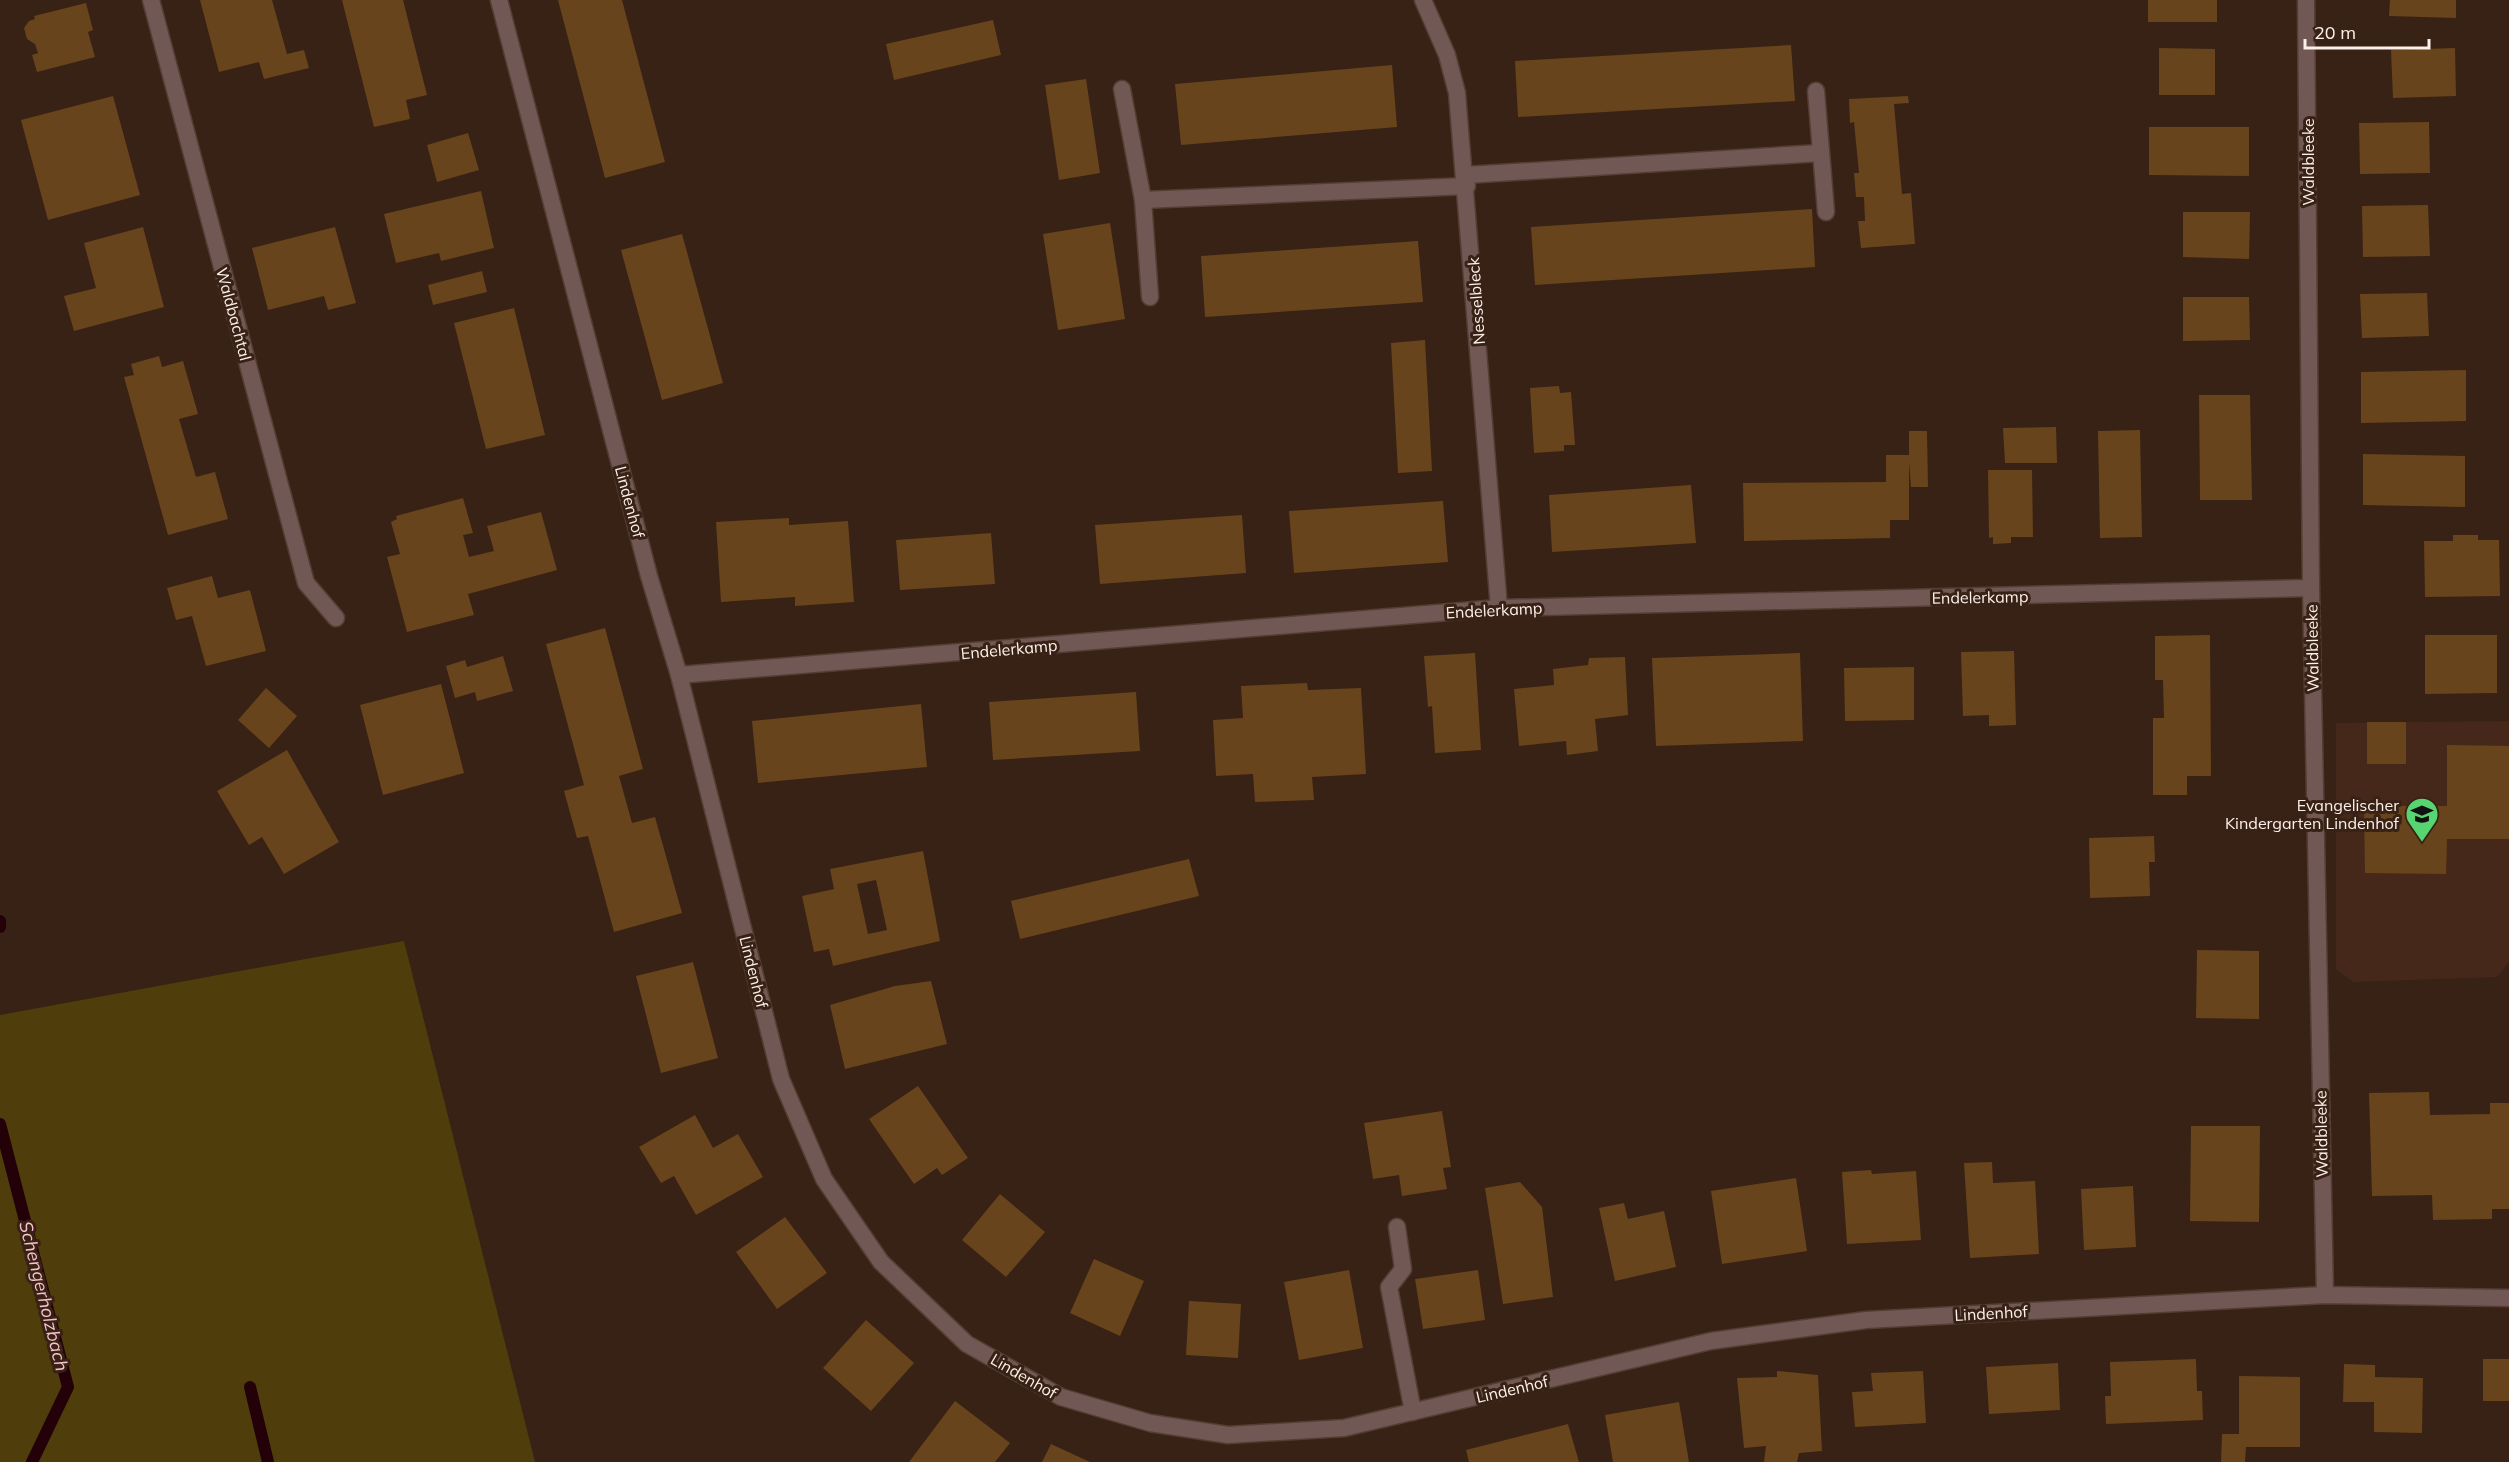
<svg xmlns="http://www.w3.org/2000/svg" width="2509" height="1462" font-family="Mulish,sans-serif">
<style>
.built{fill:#46281a}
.green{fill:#4f3d0b}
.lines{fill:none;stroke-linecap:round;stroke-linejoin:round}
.stream{stroke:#240009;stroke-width:12}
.building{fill:#68441c;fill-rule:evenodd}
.service-casing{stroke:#543e33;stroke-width:19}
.minor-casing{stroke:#543e33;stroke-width:19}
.service{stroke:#715855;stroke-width:16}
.minor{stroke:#715855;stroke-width:16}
.labels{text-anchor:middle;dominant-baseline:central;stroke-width:6;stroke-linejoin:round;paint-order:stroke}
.street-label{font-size:16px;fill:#fdf0ea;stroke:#382115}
.poi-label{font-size:16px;fill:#fdf0ea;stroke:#382115;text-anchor:end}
.water-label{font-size:18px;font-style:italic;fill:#f9c3ce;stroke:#382115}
</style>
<rect width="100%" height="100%" fill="#382115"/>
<polygon class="built" points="2509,721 2509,962 2497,977 2353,982 2336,969 2336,723"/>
<polygon class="green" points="404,941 535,1462 0,1462 0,1015"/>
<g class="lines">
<g class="stream">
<polyline points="0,921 0,927"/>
<polyline points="0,1124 68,1387 32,1462"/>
<polyline points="250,1387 268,1462"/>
</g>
</g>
<g class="building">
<polygon points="200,0 272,0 287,54 304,50 309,68 264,79 259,62 219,72"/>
<polygon points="342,0 403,0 427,95 406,100 410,119 374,127"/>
<polygon points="558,0 622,0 665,162 605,178"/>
<rect x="2148" y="0" width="69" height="22"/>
<polygon points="2390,0 2456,0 2456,18 2389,16"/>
<polygon points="86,3 93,30 88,32 95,57 37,72 32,55 38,53 35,44 27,39 24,28 29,21 35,19 34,16"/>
<polygon points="993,20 1001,55 894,80 886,44"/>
<polygon points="1791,45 1795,101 1518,117 1515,61"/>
<polygon points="2159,48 2215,49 2215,95 2159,95"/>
<polygon points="2455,48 2456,96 2393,98 2391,50"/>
<polygon points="1392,65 1397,127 1181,145 1175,84"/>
<polygon points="1086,79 1100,173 1059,180 1045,85"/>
<polygon points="113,96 140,195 48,220 21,120"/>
<polygon points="1908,96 1909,103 1894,104 1902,194 1911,193 1915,244 1861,248 1858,221 1865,221 1864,197 1856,197 1854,173 1859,173 1854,122 1850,123 1849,99"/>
<polygon points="2429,122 2430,173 2360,174 2359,123"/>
<polygon points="2149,127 2249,127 2249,176 2149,175"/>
<polygon points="468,133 479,170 437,182 427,145"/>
<polygon points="481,191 494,248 441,261 439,253 396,263 384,214"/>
<polygon points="2428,205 2430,256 2363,257 2362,206"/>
<polygon points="1812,209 1815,267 1535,285 1531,227"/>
<polygon points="2183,212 2250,212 2249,259 2183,257"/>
<polygon points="1110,223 1125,319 1058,330 1043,234"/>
<polygon points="143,227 164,307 74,331 64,296 96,288 84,243"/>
<polygon points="335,227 356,303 328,310 324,296 268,310 252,248"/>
<polygon points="682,234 723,383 662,400 621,250"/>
<polygon points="1418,241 1423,302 1205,317 1201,256"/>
<polygon points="482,271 487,292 433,305 428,285"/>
<polygon points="2427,293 2429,336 2362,338 2360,294"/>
<polygon points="2183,297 2249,297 2250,340 2183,341"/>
<polygon points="514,308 545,435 486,449 454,323"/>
<polygon points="1425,340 1432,471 1398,473 1391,343"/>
<polygon points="159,356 162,367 183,361 198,414 179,419 196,477 215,472 228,519 168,535 124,377 134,375 131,364"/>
<polygon points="2466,370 2466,421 2361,423 2361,372"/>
<polygon points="1559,386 1560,393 1571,392 1575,445 1564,445 1564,451 1534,453 1530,388"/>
<polygon points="2199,395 2250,395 2252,500 2200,500"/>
<polygon points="2056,427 2057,463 2005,463 2003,428"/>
<polygon points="2140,430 2142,537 2100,538 2098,431"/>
<polygon points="1909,431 1927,431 1928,487 1911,487 1909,462 1909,520 1890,520 1890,538 1744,541 1743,483 1886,482 1886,455 1909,455"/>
<polygon points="2363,454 2465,456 2465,507 2363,505"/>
<polygon points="1988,470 2032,470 2033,537 2011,537 2011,543 1993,544 1993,537 1989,538"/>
<polygon points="1691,485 1696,543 1552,552 1549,495"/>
<polygon points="463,498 473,533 463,535 469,557 494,551 487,526 541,512 557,570 468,594 474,615 407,632 387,557 400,554 391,522 397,519 396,516"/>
<polygon points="1443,501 1448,562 1294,573 1289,511"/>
<polygon points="1242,515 1246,573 1100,584 1095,525"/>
<polygon points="789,518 789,525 848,521 854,602 795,606 795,597 721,602 716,522"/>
<polygon points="991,533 995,584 900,590 896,540"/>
<polygon points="2453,535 2478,535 2478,540 2499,540 2500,596 2425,597 2424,541 2453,541"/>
<polygon points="212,576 218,598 250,590 266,651 206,666 192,616 176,620 167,588"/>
<polygon points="605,628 643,769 619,776 632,823 655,817 682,913 614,932 588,836 577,838 564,791 584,785 546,644"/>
<polygon points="2210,635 2211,776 2187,776 2187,795 2153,795 2153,718 2164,718 2163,680 2155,680 2155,636"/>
<polygon points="2425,635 2497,635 2497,693 2425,694"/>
<polygon points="2014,651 2016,725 1989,726 1989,715 1963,716 1961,652"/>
<polygon points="1475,653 1481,750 1435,753 1432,706 1428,707 1424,656"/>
<polygon points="1800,653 1803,741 1656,746 1652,658"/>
<polygon points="503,656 513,691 477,701 475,692 455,698 446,666 465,660 467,667"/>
<polygon points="1625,657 1628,715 1595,719 1598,751 1567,755 1566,741 1519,746 1514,689 1554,685 1553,669 1588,665 1589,658"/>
<polygon points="1914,667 1914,720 1845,721 1844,668"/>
<polygon points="1307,683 1308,690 1361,688 1366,774 1312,777 1314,800 1255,802 1253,774 1216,776 1213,720 1243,718 1241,686"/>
<polygon points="441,684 464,773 383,795 360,705"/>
<polygon points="266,688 297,716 269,748 238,720"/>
<polygon points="1136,692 1140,751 993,760 989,702"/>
<polygon points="921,704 927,767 758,783 752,721"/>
<rect x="2367" y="722" width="39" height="42"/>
<polygon points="2447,745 2509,746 2509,839 2447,839 2446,874 2365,873 2364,806 2447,806"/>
<polygon points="287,750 339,842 284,874 262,837 249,845 217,791"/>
<polygon points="2154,836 2155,862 2149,862 2150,896 2090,898 2089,838"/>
<path d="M923,851L940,941L833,966L829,949L814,952L802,896L834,889L830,869ZM876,880L887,930L868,934L857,884Z"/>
<polygon points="1189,859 1199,896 1020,939 1011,901"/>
<polygon points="2197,950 2259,951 2259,1019 2196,1018"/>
<polygon points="693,962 718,1058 661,1073 636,976"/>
<polygon points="931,981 947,1044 845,1069 830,1005 895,986"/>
<polygon points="918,1086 968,1158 942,1175 937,1168 914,1184 869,1119"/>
<polygon points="2429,1092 2430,1115 2490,1114 2490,1103 2509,1103 2509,1209 2492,1209 2492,1219 2433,1220 2432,1195 2372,1196 2369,1093"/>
<polygon points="1442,1111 1451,1167 1443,1168 1447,1189 1402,1196 1399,1175 1373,1179 1364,1123"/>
<polygon points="695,1115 713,1148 738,1134 763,1177 696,1215 674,1176 661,1183 639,1147"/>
<polygon points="2191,1126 2260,1126 2259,1222 2190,1221"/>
<polygon points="1992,1162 1993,1183 2035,1181 2039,1254 1970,1258 1964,1163"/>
<polygon points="1871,1170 1872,1174 1916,1171 1921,1240 1847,1244 1842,1172"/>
<polygon points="1796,1178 1807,1251 1722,1264 1711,1191"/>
<polygon points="1520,1182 1542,1207 1553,1297 1503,1304 1485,1188"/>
<polygon points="2133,1186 2136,1247 2084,1250 2081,1189"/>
<polygon points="1000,1194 1045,1232 1006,1277 962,1240"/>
<polygon points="1624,1203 1628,1219 1664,1211 1676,1267 1615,1281 1599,1208"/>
<polygon points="785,1217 827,1273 777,1309 736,1252"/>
<polygon points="1094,1259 1144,1281 1120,1336 1070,1313"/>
<polygon points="1349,1270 1363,1348 1299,1360 1284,1282"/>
<polygon points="1478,1270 1485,1320 1423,1329 1415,1279"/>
<polygon points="1189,1301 1241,1304 1238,1358 1186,1355"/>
<polygon points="866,1320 914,1363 871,1411 823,1368"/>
<polygon points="2196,1359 2197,1391 2202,1391 2203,1420 2106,1424 2105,1396 2111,1396 2110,1362"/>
<rect x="2483" y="1359" width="26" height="42"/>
<polygon points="2058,1363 2060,1410 1989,1414 1986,1367"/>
<polygon points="2344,1364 2375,1365 2375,1377 2423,1378 2422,1433 2374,1432 2374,1402 2343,1402"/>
<polygon points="1777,1371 1818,1375 1822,1451 1799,1453 1797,1462 1764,1462 1766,1446 1744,1448 1737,1378 1777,1377"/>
<polygon points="1923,1371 1926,1423 1855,1427 1852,1392 1873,1391 1871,1373"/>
<polygon points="2239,1376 2300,1377 2300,1447 2246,1447 2245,1462 2221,1462 2222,1434 2239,1434"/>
<polygon points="955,1401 1010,1443 995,1462 909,1462"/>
<polygon points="1679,1402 1689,1462 1613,1462 1605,1415"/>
<polygon points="1568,1424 1579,1462 1469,1462 1466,1450"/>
<polygon points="1051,1444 1090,1462 1042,1462"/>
</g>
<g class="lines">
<g class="service-casing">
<g id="service">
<polyline points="1122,89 1143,200 1467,186"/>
<polyline points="1816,91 1826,212"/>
<polyline points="1466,175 1820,153"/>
<polyline points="1143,200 1150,297"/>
<polyline points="1397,1227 1403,1269 1389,1287 1413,1412"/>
</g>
</g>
<g class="minor-casing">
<g id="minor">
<polyline points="151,0 306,583 336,618"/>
<polyline points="499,0 649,576 679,675 781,1079 824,1179 881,1262 967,1344 1061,1397 1150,1423 1228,1435 1344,1428 1711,1341 1866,1320 2325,1295 2509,1298"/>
<polyline points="1423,0 1447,55 1457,93 1499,608"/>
<polyline points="2306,0 2311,588 2325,1295"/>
<polyline points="679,675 1499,608 2311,588"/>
</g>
</g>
<use href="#service" class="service"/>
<use href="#minor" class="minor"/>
</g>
<defs>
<g id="school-pin" transform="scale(1.725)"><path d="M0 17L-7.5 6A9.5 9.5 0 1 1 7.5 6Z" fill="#57d570" stroke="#382115"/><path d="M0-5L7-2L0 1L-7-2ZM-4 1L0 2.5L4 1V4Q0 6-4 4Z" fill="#111"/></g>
</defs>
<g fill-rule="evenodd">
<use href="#school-pin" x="2422" y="814"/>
</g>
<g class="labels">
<g class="street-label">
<text transform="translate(2308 162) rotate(-90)">Waldbleeke</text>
<text transform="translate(1476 301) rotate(-94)">Nesselbleck</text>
<text transform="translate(234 314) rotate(75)">Waldbachtal</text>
<text transform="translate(630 502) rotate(75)">Lindenhof</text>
<text transform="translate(1980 597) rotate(-1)">Endelerkamp</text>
<text transform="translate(1494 610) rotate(-3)">Endelerkamp</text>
<text transform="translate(2312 648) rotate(-91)">Waldbleeke</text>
<text transform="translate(1009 649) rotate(-5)">Endelerkamp</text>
<text transform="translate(754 972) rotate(76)">Lindenhof</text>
<text transform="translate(2321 1134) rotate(-91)">Waldbleeke</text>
<text transform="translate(1991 1313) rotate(-3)">Lindenhof</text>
<text transform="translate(1024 1376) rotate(30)">Lindenhof</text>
<text transform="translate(1512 1389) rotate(-13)">Lindenhof</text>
</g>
<g class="poi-label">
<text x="2399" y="805">Evangelischer<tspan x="2399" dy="18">Kindergarten Lindenhof</tspan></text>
</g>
<g class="water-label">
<text transform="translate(44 1296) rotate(76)">Schengerholzbach</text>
</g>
</g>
<path d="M2305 39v9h124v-9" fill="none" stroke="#fdf0ea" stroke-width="3"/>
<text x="2314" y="39" font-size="18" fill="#fdf0ea" stroke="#382115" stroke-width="4.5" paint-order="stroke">20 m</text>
</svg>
